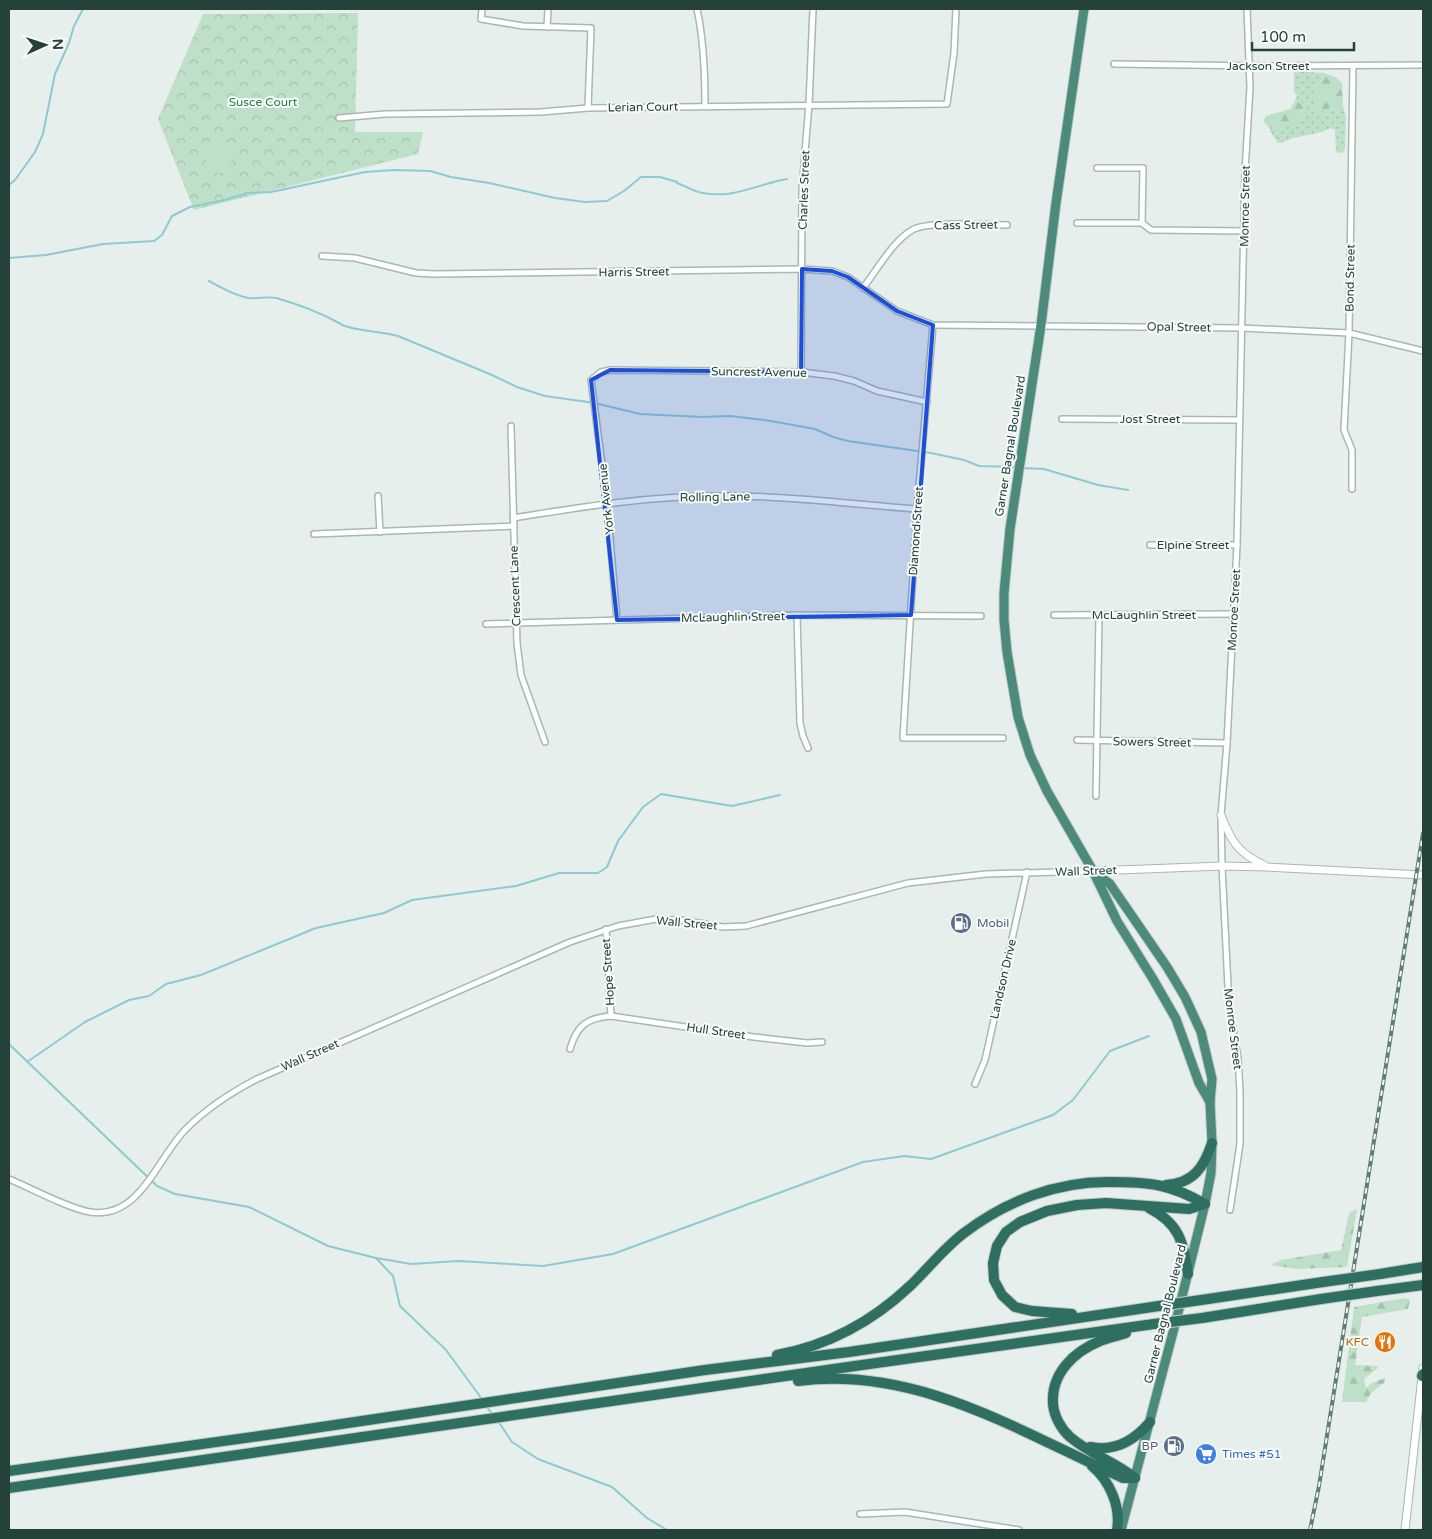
<svg xmlns="http://www.w3.org/2000/svg" width="1432" height="1539" font-family="'Varela Round',sans-serif">
<style>
.grass{fill:url(#grass-dots)}
.forest{fill:url(#forest-firs)}
.park{fill:url(#park-crowns)}
.garden{fill:#bfe0c8}
.lines{fill:none;stroke-linecap:round;stroke-linejoin:round}
.stream{stroke:#8ec9d4;stroke-width:2}
.minor-casing{stroke:#a8b8b2;stroke-width:8}
.tertiary-casing{stroke:#a8b8b2;stroke-width:9}
.trunk-casing{stroke:#c2cac8;stroke-width:11}
.motorway-casing{stroke:#c2cac8;stroke-width:12}
.minor{stroke:#fff;stroke-width:5}
.tertiary{stroke:#fff;stroke-width:7}
.trunk{stroke:#4c8a7c;stroke-width:9}
.motorway{stroke:#2f6f62;stroke-width:10}
.rail-casing{stroke:#5f7d75;stroke-width:4}
.rail{stroke:#f7fbf9;stroke-width:2;stroke-dasharray:5.5;stroke-linecap:butt}
.motorway-bridge-casing{stroke:#c2cac8;stroke-width:12;stroke-linecap:butt}
.motorway-bridge{stroke:#2f6f62;stroke-width:10}
.marked{fill:#1d4ed8;fill-opacity:0.2;stroke:#1d4ed8;stroke-width:4;stroke-linejoin:round}
.labels{text-anchor:middle;dominant-baseline:central;stroke-width:4;stroke-linejoin:round;paint-order:stroke}
.street-label{font-size:12px;fill:#24423a;stroke:#f7fbf9}
.park-label{font-size:12px;fill:#2d7a4b;stroke:#f7fbf9}
.service-label{font-size:12px;fill:#4e5e75;stroke:#f7fbf9;text-anchor:start}
.food-label{font-size:12px;fill:#c56008;stroke:#f7fbf9;text-anchor:end}
.shop-label{font-size:12px;fill:#366cbe;stroke:#f7fbf9;text-anchor:start}
</style>
<defs>
<pattern id="grass-dots" width="8" height="8" patternUnits="userSpaceOnUse" patternTransform="scale(1.25)"><rect width="8" height="8" fill="#bfe0c8"/><path d="M2 2h.1M6 6h.1" fill="none" stroke="#a4c1ad" stroke-width="1.8" stroke-linecap="round"/></pattern>
<pattern id="forest-firs" width="22" height="20" patternUnits="userSpaceOnUse" patternTransform="scale(1.25)"><rect width="22" height="20" fill="#bfe0c8"/><path d="M5 1l3.5 6h-7zM16 11l3.5 6h-7z" fill="#a4c1ad"/></pattern>
<pattern id="park-crowns" width="20" height="18" patternUnits="userSpaceOnUse" patternTransform="scale(1.25)"><rect width="20" height="18" fill="#bfe0c8"/><path d="M2 6a3 3 0 1 1 6 0M12 15a3 3 0 1 1 6 0" fill="none" stroke="#a4c1ad"/></pattern>
</defs>
<rect width="100%" height="100%" fill="#e6efeb"/>
<path class="grass" d="M1294,71L1324,73L1314,107L1316,117L1329,108L1339,111L1343,106L1346,117L1345,149L1342,153L1336,152L1335,130L1331,128C1319,134 1306,135 1293,138C1287,140 1284,143 1278,143L1270,131V129L1284,128L1303,103L1295,101L1297,95L1294,92Z"/>
<g class="forest">
<polygon points="1324,73 1336,77 1342,83 1343,106 1340,111 1329,108 1324,115 1316,117 1314,107 1317,95 1312,86 1315,82 1322,80"/>
<polygon points="1295,101 1303,103 1307,108 1301,121 1284,128 1270,129 1263,121 1266,116 1290,109"/>
<polygon points="1357,1209 1347,1267 1296,1269 1270,1265 1281,1260 1341,1250 1349,1213"/>
<polygon points="1405,1298 1410,1300 1408,1309 1362,1317 1355,1365 1377,1366 1378,1368 1364,1379 1366,1388 1372,1383 1385,1378 1385,1382 1371,1393 1366,1402 1342,1402 1354,1307"/>
</g>
<polygon class="park" points="358,13 355,132 423,132 418,154 194,210 158,119 203,14"/>
<rect class="garden" x="206" y="149" width="25" height="24"/>
<g class="lines">
<g class="stream">
<polyline points="9,185 15,180 35,152 43,134 55,74 69,43 74,26 83,9"/>
<path d="M9,258L46,255L103,244L154,241L162,235L172,216L190,207L225,200L247,193L271,192L365,172L395,170L430,171L451,177L489,183L555,198L585,202L607,201L624,191L641,177H660L677,182V183C686,186 694,192 703,193C733,199 758,184 787,179"/>
<path d="M209,281C222,288 234,295 248,298C257,299 267,296 276,298C298,304 321,313 341,324L342,325C361,332 379,331 398,336L492,375L517,387L545,396L595,403L640,414L703,417L730,416L765,420L815,429L833,437L848,441L931,453L964,460L979,466L1017,467"/>
<polyline points="1022,468 1044,469 1098,485 1128,490"/>
<polyline points="9,1044 157,1186 175,1194 249,1207 328,1246 376,1258 411,1264 458,1261 543,1266 613,1254 863,1162 904,1156 931,1159 1053,1115 1073,1100 1110,1051 1149,1036"/>
<polyline points="27,1062 85,1022 129,1000 149,996 166,984 201,975 316,928 384,913 412,900 516,886 559,873 598,873 607,867 618,841 643,807 661,794 732,806 780,795"/>
<polyline points="376,1258 393,1276 400,1306 446,1350 482,1399"/>
<polyline points="487,1407 493,1415"/>
<polyline points="498,1421 512,1442 538,1459 612,1487 647,1518 667,1530"/>
</g>
<g class="minor-casing">
<g id="minor">
<polyline points="482,9 481,19 523,26 591,28 588,108"/>
<path d="M697,9C704,41 705,73 705,106"/>
<polyline points="547,27 548,9"/>
<polyline points="1114,64 1264,66 1423,65"/>
<polyline points="339,118 385,114 541,112 588,108 947,104 954,53 956,9"/>
<polyline points="1097,168 1143,168 1142,223"/>
<polyline points="1077,223 1142,223 1151,230 1244,231"/>
<polyline points="322,256 355,258 416,273 435,274 802,269 832,271 848,277 897,311 933,325 1242,328 1349,333 1423,351"/>
<path d="M863,288C877,270 894,239 914,229C930,221 986,225 1007,225"/>
<polyline points="933,325 917,509 903,738 1003,738"/>
<polyline points="801,372 802,189 809,104 813,9"/>
<polyline points="1062,419 1239,420"/>
<polyline points="511,426 517,643 521,675 545,742"/>
<polyline points="1352,489 1352,450 1344,430 1349,333 1353,66"/>
<polyline points="378,496 380,532"/>
<path d="M513,518C581,507 648,496 717,496C783,495 851,504 917,509"/>
<polyline points="314,534 514,526"/>
<polyline points="1150,545 1237,545"/>
<polyline points="797,615 800,723 803,736 808,748"/>
<polyline points="1054,615 1233,614"/>
<polyline points="617,620 607,503 591,380 601,372 610,370 801,372 834,376 854,381 877,391 927,402"/>
<polyline points="486,624 797,615 981,616"/>
<polyline points="1077,740 1227,743"/>
<polyline points="1096,796 1099,615"/>
<polyline points="606,929 611,1016"/>
<path d="M570,1049C577,1025 587,1018 611,1016L754,1037L807,1043L822,1042"/>
<polyline points="975,1084 985,1060 1027,872"/>
<path d="M9,1179C31,1188 67,1208 90,1212C140,1220 157,1158 186,1129C207,1108 230,1093 257,1079L570,942L618,926L656,919L680,920L723,927L746,926L908,883L986,874L1093,871"/>
<polyline points="1230,1210 1240,1144 1240,1092 1238,1058 1229,1007 1222,866 1221,815 1227,743 1237,545 1245,172 1250,87 1247,9"/>
<polyline points="860,1514 905,1512 1019,1530"/>
</g>
</g>
<g class="tertiary-casing">
<g id="tertiary">
<path d="M1221,815C1231,841 1238,853 1264,865"/>
<polyline points="1093,871 1222,866 1267,867 1423,875"/>
<polyline points="1405,1530 1423,1368"/>
</g>
</g>
<g class="trunk-casing">
<g id="trunk">
<polyline points="1084,9 1056,203 1041,325 1010,529 1004,593 1004,620 1007,652 1018,717 1030,755 1047,791 1093,871 1117,921 1153,979 1176,1019 1199,1083 1210,1102"/>
<polyline points="1095,873 1110,884 1167,967 1185,997 1201,1032 1212,1079 1210,1102 1212,1143 1211,1173 1205,1204 1177,1317 1121,1530"/>
</g>
</g>
<g class="motorway-casing">
<g id="motorway">
<path d="M1166,1185C1194,1183 1204,1167 1212,1143"/>
<path d="M1149,1208C1180,1224 1183,1242 1188,1274"/>
<polyline points="1380,1274 1423,1267"/>
<polyline points="1377,1291 1423,1285"/>
<polyline points="1208,1299 1323,1282"/>
<polyline points="1072,1314 1032,1311 1015,1307 1002,1295 994,1280 993,1263 997,1246 1006,1232 1020,1222 1047,1211 1077,1205 1106,1203 1189,1209 1205,1204"/>
<polyline points="1202,1318 1321,1299"/>
<path d="M1126,1333C1117,1336 1108,1338 1100,1341C1073,1352 1051,1374 1053,1404C1054,1416 1061,1429 1070,1437C1090,1454 1115,1462 1135,1478"/>
<path d="M777,1355C827,1346 873,1321 910,1286C928,1269 944,1248 964,1233C1006,1201 1057,1181 1111,1182C1149,1182 1170,1184 1205,1204"/>
<polyline points="1422,1376 1423,1374"/>
<path d="M798,1381C918,1366 1018,1431 1123,1478H1135"/>
<path d="M1090,1447C1115,1452 1134,1441 1150,1422"/>
<path d="M1092,1466C1110,1481 1121,1507 1117,1530"/>
<polyline points="9,1471 274,1434 705,1370 849,1352 1159,1306"/>
<polyline points="9,1488 855,1366 1154,1324"/>
</g>
</g>
<use href="#minor" class="minor"/>
<use href="#tertiary" class="tertiary"/>
<use href="#trunk" class="trunk"/>
<use href="#motorway" class="motorway"/>
<g class="rail-casing">
<polyline id="rail" points="1310,1530 1319,1486 1423,833"/>
</g>
<use href="#rail" class="rail"/>
<g class="motorway-bridge-casing">
<g id="motorway-bridge">
<polyline points="1323,1282 1380,1274"/>
<polyline points="1321,1299 1377,1291"/>
<polyline points="1159,1306 1208,1299"/>
<polyline points="1154,1324 1202,1318"/>
</g>
</g>
<use href="#motorway-bridge" class="motorway-bridge"/>
</g>
<path class="marked" d="M802,269L832,271L848,277L897,311L933,325L911,615L617,620L591,380L610,370L801,372Z"/>
<defs>
<g id="fuel-disc" transform="scale(1.125)"><circle r="9.5" fill="#5c6f8a" stroke="#f7fbf9"/><path d="M-5.5-6h7V0h2V4h1.3V-2.5L3-4.5l.8-.8L6-3V5H2.5V1h-1V6h-7ZM-4.2-4.7v3.2H.2V-4.7Z" fill="#fff"/></g>
<g id="restaurant-disc" transform="scale(1.125)"><circle r="9.5" fill="#e8710a" stroke="#f7fbf9"/><path d="M-5-6h1v4h1v-4h1v4h1v-4h1v5L-1.5 .5V6h-2V.5L-5-1ZM5-6V6H3V1.5H1.5Q1.5-4 5-6Z" fill="#fff"/></g>
<g id="supermarket-disc" transform="scale(1.125)"><circle r="9.5" fill="#3f7fe0" stroke="#f7fbf9"/><path d="M-6-5.5h2.5l.6 2H6L4.5 2H-2.5L-4.4-4H-6ZM-1.5 3.2a1.3 1.3 0 1 0 .1 0ZM3 3.2a1.3 1.3 0 1 0 .1 0Z" fill="#fff"/></g>
</defs>
<g fill-rule="evenodd">
<use href="#fuel-disc" x="961" y="923"/>
<use href="#restaurant-disc" x="1385" y="1342"/>
<use href="#fuel-disc" x="1174" y="1446"/>
<use href="#supermarket-disc" x="1206" y="1454"/>
</g>
<g class="labels">
<g class="street-label">
<text x="1268" y="66">Jackson Street</text>
<text transform="translate(643 107) rotate(-1)">Lerian Court</text>
<text transform="translate(804 190) rotate(-88)">Charles Street</text>
<text transform="translate(1245 206) rotate(-89)">Monroe Street</text>
<text transform="translate(966 225) rotate(-1)">Cass Street</text>
<text transform="translate(634 272) rotate(-1)">Harris Street</text>
<text transform="translate(1350 278) rotate(-89)">Bond Street</text>
<text transform="translate(1179 327) rotate(1)">Opal Street</text>
<text transform="translate(759 372) rotate(1)">Suncrest Avenue</text>
<text x="1150" y="419">Jost Street</text>
<text transform="translate(1010 446) rotate(-81)">Garner Bagnal Boulevard</text>
<text transform="translate(715 497) rotate(-1)">Rolling Lane</text>
<text transform="translate(606 499) rotate(-96)">York Avenue</text>
<text transform="translate(916 531) rotate(-86)">Diamond Street</text>
<text x="1193" y="545">Elpine Street</text>
<text transform="translate(515 586) rotate(-92)">Crescent Lane</text>
<text transform="translate(1234 610) rotate(-87)">Monroe Street</text>
<text x="1144" y="615">McLaughlin Street</text>
<text transform="translate(733 617) rotate(-1)">McLaughlin Street</text>
<text transform="translate(1152 742) rotate(1)">Sowers Street</text>
<text transform="translate(1086 871) rotate(-2)">Wall Street</text>
<text transform="translate(687 923) rotate(5)">Wall Street</text>
<text transform="translate(608 972) rotate(-94)">Hope Street</text>
<text transform="translate(1003 979) rotate(-77)">Landson Drive</text>
<text transform="translate(1233 1029) rotate(83)">Monroe Street</text>
<text transform="translate(716 1031) rotate(8)">Hull Street</text>
<text transform="translate(310 1055) rotate(-24)">Wall Street</text>
<text transform="translate(1165 1314) rotate(-76)">Garner Bagnal Boulevard</text>
</g>
<g class="park-label">
<text x="263" y="102">Susce Court</text>
</g>
<g class="service-label">
<text x="977" y="923">Mobil</text>
<text x="1158" y="1446" text-anchor="end">BP</text>
</g>
<g class="food-label">
<text x="1369" y="1342">KFC</text>
</g>
<g class="shop-label">
<text x="1222" y="1454">Times #51</text>
</g>
</g>
<rect width="1432" height="1539" fill="none" stroke="#24423a" stroke-width="20"/>
<g transform="translate(45 45) rotate(87)" stroke="#f7fbf9" stroke-width="4" paint-order="stroke">
<path d="M0-4L9 19L0 12L-9 19Z" fill="#24423a"/>
<text y="-8" font-size="14" font-weight="bold" text-anchor="middle" fill="#24423a">N</text>
</g>
<path d="M1252 42v8h102v-8" fill="none" stroke="#24423a" stroke-width="2.5"/>
<text x="1260" y="42" font-size="15" fill="#24423a" stroke="#f7fbf9" stroke-width="4" paint-order="stroke">100 m</text>
</svg>
